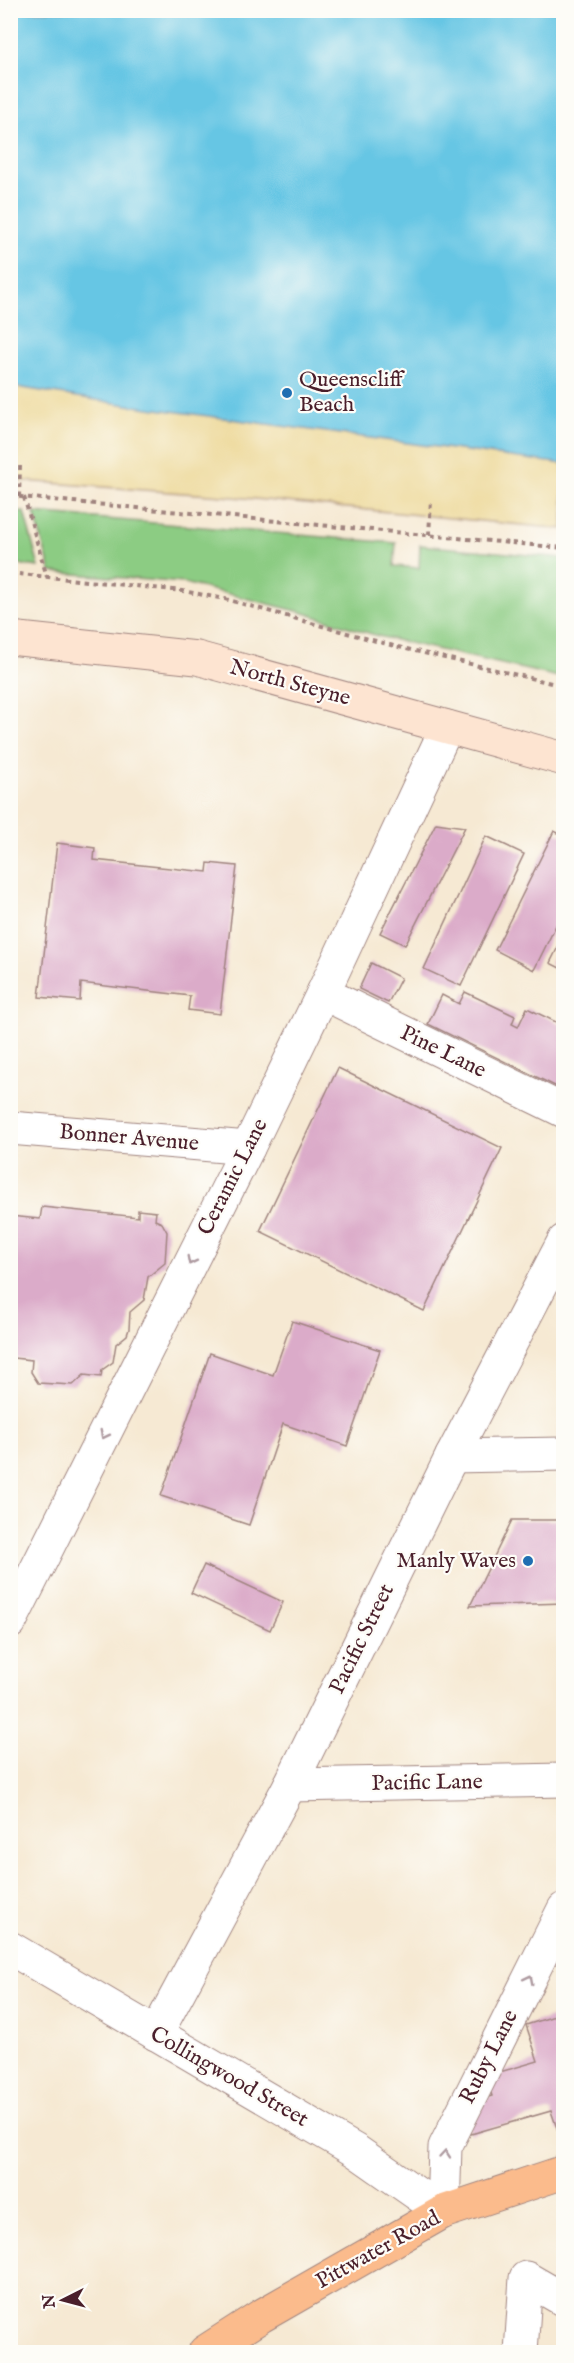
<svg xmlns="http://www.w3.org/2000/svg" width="574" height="2363" font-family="'IM FELL English',serif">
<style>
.green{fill:#8ccc83;stroke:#6b7657;stroke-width:1.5}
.sand{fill:#eeda9e;stroke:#9c7c64;stroke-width:1.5}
.water{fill:#66c6e4;stroke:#587288;stroke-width:1.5}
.building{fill:#dbabc9}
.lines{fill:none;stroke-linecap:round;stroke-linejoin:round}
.minor-casing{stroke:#a0847f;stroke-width:35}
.secondary-casing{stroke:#a0847f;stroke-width:35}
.primary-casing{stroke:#a0847f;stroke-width:35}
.path{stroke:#a0847f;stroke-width:4;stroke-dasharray:4.5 4.5;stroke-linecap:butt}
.minor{stroke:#fff;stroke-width:33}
.secondary{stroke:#fde4d1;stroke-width:33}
.primary{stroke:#fbbb8c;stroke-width:33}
.oneway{stroke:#ae9aa0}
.poi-dot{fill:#1f6fb2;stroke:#fdfcf7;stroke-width:2}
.labels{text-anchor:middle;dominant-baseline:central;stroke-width:4.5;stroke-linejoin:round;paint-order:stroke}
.poi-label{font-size:22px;fill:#4a1f2b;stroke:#fdfcf7;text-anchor:start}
.street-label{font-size:22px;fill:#4a1f2b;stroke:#fdfcf7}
</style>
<rect width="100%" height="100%" fill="#fdfcf7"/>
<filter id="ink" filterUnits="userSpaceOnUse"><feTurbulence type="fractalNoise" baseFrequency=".0167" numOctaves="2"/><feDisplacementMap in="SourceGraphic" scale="12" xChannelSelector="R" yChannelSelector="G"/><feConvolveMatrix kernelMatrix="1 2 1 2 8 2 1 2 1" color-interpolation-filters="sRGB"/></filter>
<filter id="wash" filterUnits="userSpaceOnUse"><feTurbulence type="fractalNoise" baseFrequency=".008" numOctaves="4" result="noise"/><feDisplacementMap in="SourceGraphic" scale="24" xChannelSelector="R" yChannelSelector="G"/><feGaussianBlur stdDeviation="1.35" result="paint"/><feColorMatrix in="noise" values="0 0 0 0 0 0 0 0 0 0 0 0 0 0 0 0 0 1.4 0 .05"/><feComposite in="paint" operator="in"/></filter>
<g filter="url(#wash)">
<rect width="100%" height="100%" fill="#f6e9d3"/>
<g class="green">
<polygon points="11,511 24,512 39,567 11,563"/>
<polygon points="34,513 396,543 394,566 419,568 420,545 563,558 563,678 378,636 301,612 184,583 51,572"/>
</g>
<polygon class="sand" points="10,228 563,305 563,529 223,496 11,480"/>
<polygon class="water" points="10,11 563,11 563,464 127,405 11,386"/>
<g id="blocks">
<g class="building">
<polygon points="436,823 465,827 405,945 380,933"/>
<polygon points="554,831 564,836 564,909 534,970 495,950"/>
<polygon points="486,836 524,854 461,986 424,969"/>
<polygon points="57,843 95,848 94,860 207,872 208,863 237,866 220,1014 188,1010 190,996 81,983 80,1001 39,997"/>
<polygon points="564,935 564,970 550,963"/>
<polygon points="371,963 401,978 388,1003 359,989"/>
<polygon points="465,992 515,1016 512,1024 518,1027 527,1008 562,1025 564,1021 564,1079 559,1088 428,1024 442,995 459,1004"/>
<polygon points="338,1068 502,1148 424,1311 260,1231"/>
<polygon points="42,1207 138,1217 138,1210 156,1212 155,1220 162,1223 167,1232 165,1263 148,1277 144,1300 130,1312 129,1329 127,1335 116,1344 113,1362 102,1370 101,1377 84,1375 73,1385 38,1383 31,1372 32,1360 13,1358 10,1361 10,1216 40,1219"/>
<polygon points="292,1321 380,1350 347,1446 283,1424 249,1525 161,1496 210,1353 273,1375"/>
<polygon points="512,1520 564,1520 564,1603 470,1606"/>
<polygon points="204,1565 283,1602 270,1630 191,1593"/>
<polygon points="564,2013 564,2129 558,2131 551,2111 471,2134 467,2123 479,2100 492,2096 486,2076 538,2061 526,2025"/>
<polygon points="562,2240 564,2241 564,2268 560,2266"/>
</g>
</g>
</g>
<g filter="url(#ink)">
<use href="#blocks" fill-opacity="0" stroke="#a0847f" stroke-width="1.5"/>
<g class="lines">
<g class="minor-casing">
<g id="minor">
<polyline points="323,993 564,1111"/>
<polyline points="10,1128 248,1148"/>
<polyline points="452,1456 564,1454"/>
<polyline points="10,1622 248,1148 323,993 447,727"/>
<polyline points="290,1785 564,1780"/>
<polyline points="10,1948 356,2151 443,2212"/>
<polyline points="156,2034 290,1785 452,1456 564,1241"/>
<polyline points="443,2212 445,2147 564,1909"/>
<polyline points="521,2352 526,2278 564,2300"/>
</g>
</g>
<g class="secondary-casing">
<polyline id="secondary" points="10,638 197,658 564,759"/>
</g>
<g class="primary-casing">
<polyline id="primary" points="205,2352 261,2316 443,2212 564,2172"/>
</g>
<g class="path">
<polyline points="10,496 564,548"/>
<polyline points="19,497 20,466"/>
<polyline points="24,497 47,577"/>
<polyline points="429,535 431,500"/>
<polyline points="10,573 183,591 225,599 394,646 564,686"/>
</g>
<use href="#minor" class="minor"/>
<use href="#secondary" class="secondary"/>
<use href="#primary" class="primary"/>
</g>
<defs><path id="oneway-chevron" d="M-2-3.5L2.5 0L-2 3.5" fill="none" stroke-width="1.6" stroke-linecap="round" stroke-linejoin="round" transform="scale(1.5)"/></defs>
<g class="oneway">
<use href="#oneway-chevron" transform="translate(191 1261) rotate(117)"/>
<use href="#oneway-chevron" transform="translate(104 1435) rotate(117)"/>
<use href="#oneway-chevron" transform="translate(529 1979) rotate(-63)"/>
<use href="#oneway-chevron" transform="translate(445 2154) rotate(-85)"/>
</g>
</g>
<g class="poi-dot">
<circle cx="287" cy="393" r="6"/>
<circle cx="528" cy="1561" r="6"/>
</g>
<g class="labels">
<g class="poi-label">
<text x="299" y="380">Queenscliff<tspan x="299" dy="25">Beach</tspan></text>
<text x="516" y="1561" text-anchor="end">Manly Waves</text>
</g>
<g class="street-label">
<text transform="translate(290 683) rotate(15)">North Steyne</text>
<text transform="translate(443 1052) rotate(26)">Pine Lane</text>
<text transform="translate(129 1138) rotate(5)">Bonner Avenue</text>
<text transform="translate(233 1177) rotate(-63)">Ceramic Lane</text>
<text transform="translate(362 1639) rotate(-64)">Pacific Street</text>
<text transform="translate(427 1783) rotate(-1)">Pacific Lane</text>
<text transform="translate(489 2057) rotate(-63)">Ruby Lane</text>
<text transform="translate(229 2077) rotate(30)">Collingwood Street</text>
<text transform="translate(378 2250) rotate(-29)">Pittwater Road</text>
</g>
</g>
<rect width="574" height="2363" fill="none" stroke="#fdfcf7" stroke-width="36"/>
<g transform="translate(63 2300) rotate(264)" stroke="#fdfcf7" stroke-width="4.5" paint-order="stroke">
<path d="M0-4.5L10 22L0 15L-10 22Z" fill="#4a1f2b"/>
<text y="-9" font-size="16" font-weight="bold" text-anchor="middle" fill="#4a1f2b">N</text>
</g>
</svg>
